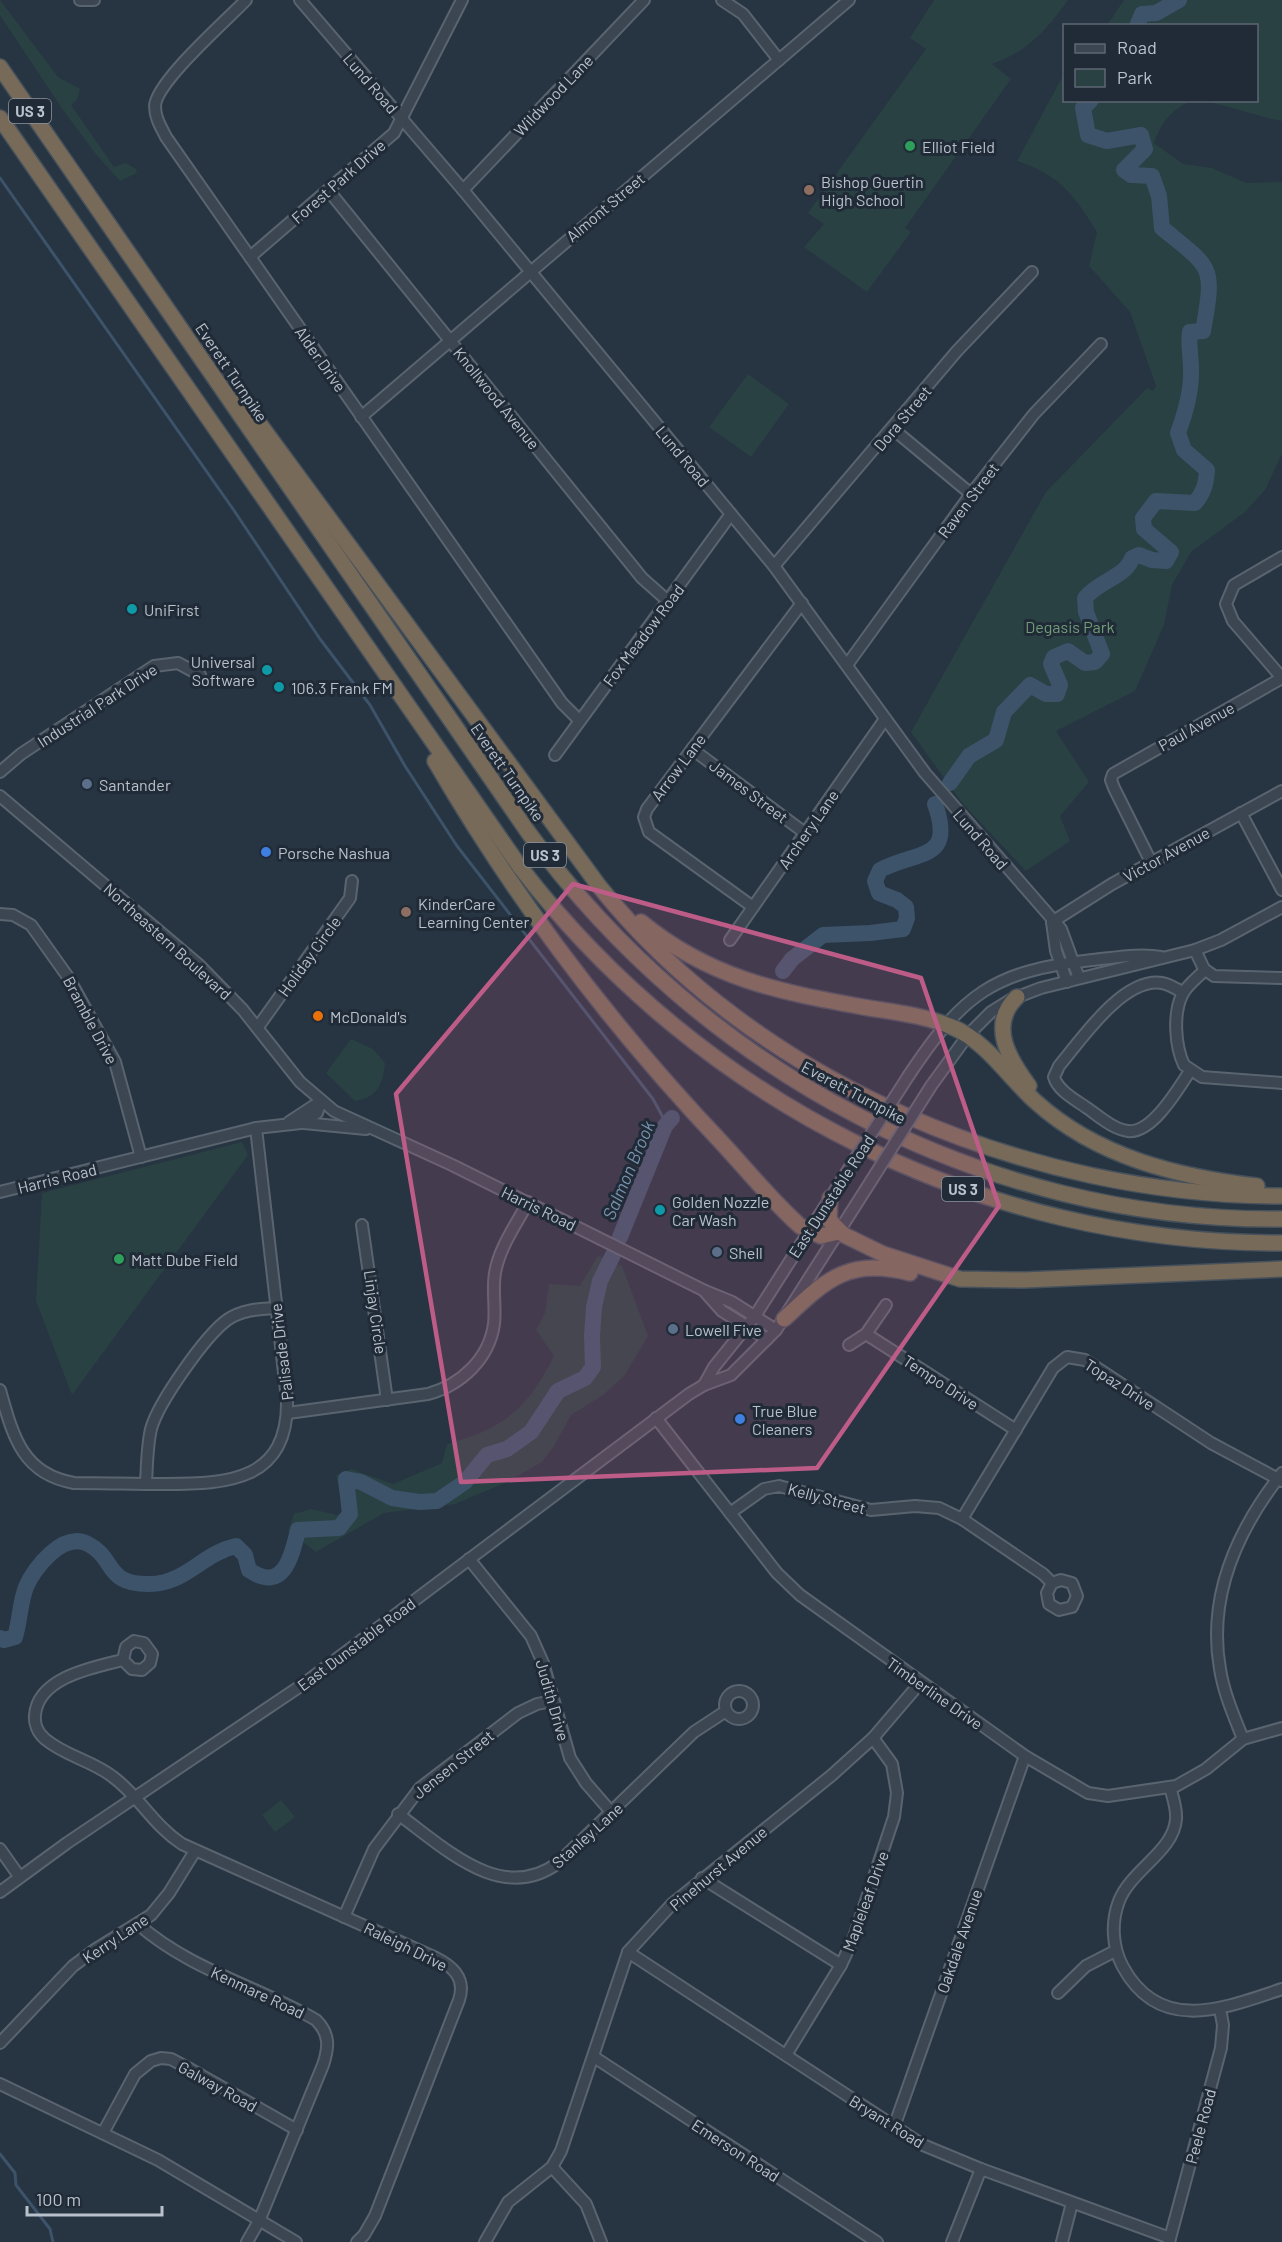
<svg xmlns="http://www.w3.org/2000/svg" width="1282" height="2242" font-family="Barlow,sans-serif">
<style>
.green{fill:#294143}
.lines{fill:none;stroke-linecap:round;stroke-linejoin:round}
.stream{stroke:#3d536a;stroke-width:3}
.river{stroke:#3d536a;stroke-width:16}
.minor-casing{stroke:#59646f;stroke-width:14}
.highway-casing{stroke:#46515c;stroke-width:18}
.minor{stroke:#3b4652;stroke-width:10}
.highway{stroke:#776a58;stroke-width:15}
.minor-bridge-casing{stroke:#59646f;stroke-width:14;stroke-linecap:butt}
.minor-bridge{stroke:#3b4652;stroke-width:10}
.marked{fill:#be5c88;fill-opacity:0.2;stroke:#be5c88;stroke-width:4.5;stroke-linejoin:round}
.leisure-dot{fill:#2e9e5b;stroke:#202b37;stroke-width:2}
.education-dot{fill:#8d6e63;stroke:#202b37;stroke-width:2}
.culture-dot{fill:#0f9aa8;stroke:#202b37;stroke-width:2}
.service-dot{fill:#5c6f8a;stroke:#202b37;stroke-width:2}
.shop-dot{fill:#3f7fe0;stroke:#202b37;stroke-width:2}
.food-dot{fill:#e8710a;stroke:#202b37;stroke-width:2}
.labels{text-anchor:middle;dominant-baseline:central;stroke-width:6;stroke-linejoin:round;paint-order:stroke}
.shield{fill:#202b37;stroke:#8a949f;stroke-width:1.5}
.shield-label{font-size:15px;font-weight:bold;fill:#b8c1cc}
.street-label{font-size:16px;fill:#b8c1cc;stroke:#202b37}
.poi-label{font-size:16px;fill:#b8c1cc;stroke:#202b37;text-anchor:start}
.park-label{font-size:16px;fill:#709c77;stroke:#202b37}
.water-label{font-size:18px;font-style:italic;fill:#7993ae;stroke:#202b37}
</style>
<rect width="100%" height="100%" fill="#273442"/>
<g class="green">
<polygon points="0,0 58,77 80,89 77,100 71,105 114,167 126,163 136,169 137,173 120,181 95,153 63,110 0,15"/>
<path d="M934,0H1068C1047,30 1027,52 992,64L1011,79L905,228L911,232L867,292L804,247L824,224L808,213L926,49L910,38Z"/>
<path d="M1124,0H1282V121C1254,116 1229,105 1201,101L1256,100V26L1107,25Z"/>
<path d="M1064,74V100L1192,101C1171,109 1161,123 1154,143L1183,164L1212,168L1246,183L1282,182V454L1265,490L1245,512L1191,552L1172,585L1164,625L1135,691L1056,731L1089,782L1060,816L1070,841L1026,871L963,804L911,732L1046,492L1147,388L1153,391L1156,386L1130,312L1089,266L1097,232C1074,195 1060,175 1017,161Z"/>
<polygon points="748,374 789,404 751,457 709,427"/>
<path d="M351,1039L373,1049L385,1063C383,1084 377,1098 355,1101L326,1073Z"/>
<polygon points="242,1142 248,1155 72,1395 36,1301 42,1193"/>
<path d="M598,1256L622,1266L648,1336L624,1376L603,1395L571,1415L554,1446L542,1462L505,1483L455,1504L384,1513L316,1552L288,1531L294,1514L311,1509L337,1515L344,1512L336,1475L351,1469L393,1484L442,1463L447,1444C504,1428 527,1410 554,1356L536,1330L545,1313L549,1284L580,1286Z"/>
<polygon points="281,1800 295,1817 275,1832 262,1815"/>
</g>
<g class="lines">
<g class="stream">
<polyline points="0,178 233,509 320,639 370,705 405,766 457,846 653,1099 666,1123"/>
<polyline points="0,2154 15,2173 16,2185 50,2229 53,2242"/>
</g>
<g class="river">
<polyline points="1137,26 1142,14 1156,13 1179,0"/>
<path d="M950,783L969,756L996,740L1004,712L1030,685L1046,694H1057L1060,685L1051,664L1054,657L1068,651L1085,663L1095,662L1102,654L1086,612L1085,598C1100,580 1126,577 1132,558L1139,555L1152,560L1166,561L1171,552L1144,529L1143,518L1156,501L1195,503C1204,492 1206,484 1207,470L1184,450L1178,433C1185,414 1192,390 1191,369C1191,355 1188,345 1190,332L1203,331C1215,264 1212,269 1162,228L1159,196L1152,176L1131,175L1124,170L1145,149L1141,135L1107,141L1088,135L1083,108L1091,100"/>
<path d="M783,971L792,959L823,935L870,933L903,929L907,918L906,907L897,900L879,893L875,881L880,870C919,850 955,861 935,804"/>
<polyline points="620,1237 665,1126 672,1118"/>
<path d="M0,1638L4,1640L15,1637C20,1621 20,1602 26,1587C34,1568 63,1531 88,1544C116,1558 104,1585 150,1584C185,1584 203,1553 236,1546L245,1555L249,1570C284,1594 292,1555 298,1530L339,1528L350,1514L346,1479L361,1482L392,1498L419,1502L437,1501L465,1482L487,1455L507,1449L531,1432L558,1391L585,1378L593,1367L592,1336L594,1307L600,1281L613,1255"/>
</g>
<g class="minor-casing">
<g id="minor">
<polyline points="80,0 94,0"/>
<path d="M246,0C227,20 156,82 155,106C155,118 161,127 166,137L562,703L579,720"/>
<polyline points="300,0 463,190 774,566 925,773 1061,929 1079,978"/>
<polyline points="722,0 743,14 779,60"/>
<polyline points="463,190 644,0"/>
<polyline points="329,191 642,578 669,602"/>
<polyline points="250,257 394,133 462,0"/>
<polyline points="361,417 849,0"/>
<polyline points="893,429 971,494"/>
<polyline points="1282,557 1234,585 1226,604 1233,621 1282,678"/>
<polyline points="774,566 957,351 1032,272"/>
<polyline points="847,665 971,494 1034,414 1101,344"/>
<polyline points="692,749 805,833"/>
<polyline points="555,755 731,514"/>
<polyline points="0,772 21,754 154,666 178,663 200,675"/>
<polyline points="0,796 198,964 243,1010 300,1082 334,1111 452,1165 705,1291 732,1302 776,1330"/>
<polyline points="1241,813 1282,890"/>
<polyline points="1151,862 1114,788 1111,780 1113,774 1282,678"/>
<polyline points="753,907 649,832 644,817 647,809 802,603"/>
<polyline points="0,914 13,915 31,925 68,977 115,1062 141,1157"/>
<polyline points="1052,922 1112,884 1282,791"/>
<polyline points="1052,922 1056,951 1067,982"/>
<polyline points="730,940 885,719"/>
<polyline points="1195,950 1204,969 1214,976 1282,978"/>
<path d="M1205,970C1197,978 1187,985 1182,995C1173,1014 1175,1046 1184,1065L1202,1077L1282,1083"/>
<path d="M1183,993C1177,989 1169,984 1162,983C1123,977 1081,1040 1059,1066L1054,1077C1058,1091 1076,1100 1087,1108C1100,1117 1113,1129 1128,1131C1152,1134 1178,1089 1190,1071"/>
<polyline points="258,1027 350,898 352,881"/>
<path d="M909,1075C963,994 993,971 1092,960C1114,958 1139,953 1161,957"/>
<polyline points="931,1086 968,1035 991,1012 1012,999 1041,988 1195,950 1221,940 1282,907"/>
<polyline points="289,1122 321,1101"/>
<polyline points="304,1123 366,1129"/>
<polyline points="0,1192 256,1128 301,1123 317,1113 321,1101"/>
<polyline points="362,1225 387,1400"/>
<polyline points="705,1292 722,1311 767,1339"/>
<polyline points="866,1334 1016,1430"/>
<polyline points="849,1345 866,1334 886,1305"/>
<polyline points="704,1385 714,1367 755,1316 848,1170"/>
<path d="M0,1390C13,1436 22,1474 74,1483C104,1483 135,1484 165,1484C228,1484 289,1481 287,1399L256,1128"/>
<path d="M288,1413L428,1394C461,1385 489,1359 494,1324C496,1307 492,1290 495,1273C499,1248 516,1225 528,1202"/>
<polyline points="656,1418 777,1573 800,1595 1025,1756 1088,1793 1108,1796 1176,1786 1206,1769 1243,1739 1282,1728"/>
<path d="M146,1484C147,1466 147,1446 151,1429C158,1403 205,1336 227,1320C241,1310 258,1309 275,1308"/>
<polyline points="730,1513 764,1489 779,1486 871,1510 915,1506 939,1508 962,1519 1043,1574 1052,1583 1061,1580 1072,1583 1077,1596 1072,1607 1059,1610 1049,1604 1047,1593 1052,1583"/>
<polyline points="962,1519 1053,1368 1067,1357 1085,1360 1211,1443 1282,1481"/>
<polyline points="469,1559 531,1636 543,1663 570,1758 586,1783 612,1813"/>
<path d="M123,1660L132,1669L142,1670L150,1663L152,1654L144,1643L134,1641L126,1647L123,1660C95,1667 38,1677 35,1715C34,1724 38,1733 45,1739C65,1756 93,1761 113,1777C139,1796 153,1825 182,1844L436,1958C454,1967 466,1979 459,2000L375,2216L364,2235L357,2242"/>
<circle cx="739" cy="1705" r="14"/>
<path d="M1243,1739C1234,1716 1224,1694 1220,1669C1207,1596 1238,1529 1282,1473"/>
<path d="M1170,1787C1173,1798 1177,1809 1176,1819C1174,1851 1131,1870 1119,1901C1111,1922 1112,1947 1123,1967C1160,2035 1225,2008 1282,1989"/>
<path d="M398,1814C444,1847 501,1905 558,1863L694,1732L726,1711"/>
<polyline points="0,1849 19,1876"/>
<polyline points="702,1878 841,1965"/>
<polyline points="0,1892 67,1843 302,1685 689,1394 704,1385 731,1375 776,1330 871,1181"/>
<polyline points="344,1917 374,1849 420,1788 518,1713 537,1704 552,1701"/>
<path d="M138,1924C190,1970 257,1986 316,2020C330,2034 329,2047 323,2065L259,2221L247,2242"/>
<polyline points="628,1952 923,2145 981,2169 1170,2238"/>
<polyline points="1058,1993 1086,1966 1115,1951"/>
<polyline points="0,2043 73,1966 96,1949 151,1915 169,1893 195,1851"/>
<polyline points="786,2055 841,1965 854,1937 894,1817 897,1793 892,1764 873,1738"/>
<polyline points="594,2057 877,2242"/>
<polyline points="0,2084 158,2160 296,2242"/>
<polyline points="894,2127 1025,1756"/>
<polyline points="103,2133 135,2074 151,2061 161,2058 171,2059 190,2069 297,2130"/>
<polyline points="552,2167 586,2204 601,2242"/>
<polyline points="485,2242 508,2202 552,2167 561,2151 628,1952 672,1904 832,1775 873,1738 920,1683"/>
<polyline points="952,2242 981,2169"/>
<polyline points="1062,2242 1072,2203"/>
<polyline points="1169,2242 1221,2048 1223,2025 1220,2009"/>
</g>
</g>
<g class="highway-casing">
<g id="highway">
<path d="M0,67L528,832C702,1071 984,1222 1282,1219"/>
<path d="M0,118L520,867C702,1103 983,1244 1282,1243"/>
<path d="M242,400L599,886C758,1085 1031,1196 1282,1196"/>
<path d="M435,761C515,899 612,1027 722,1143C747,1170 772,1201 800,1226L821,1236L839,1232"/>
<path d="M641,922C709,978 779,992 863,1007C892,1012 924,1015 952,1027C986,1041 1009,1078 1036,1102C1097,1157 1178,1177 1257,1186"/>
<path d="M1017,997C988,1025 1009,1059 1029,1086"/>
<polyline points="830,1198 829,1220 844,1235 883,1254 960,1279 1024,1280 1282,1269"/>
<path d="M784,1319C826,1280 848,1257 910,1273"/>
</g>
</g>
<use href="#minor" class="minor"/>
<use href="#highway" class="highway"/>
<g class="minor-bridge-casing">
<g id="minor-bridge">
<polyline points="848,1170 909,1075"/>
<polyline points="871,1181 931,1086"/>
</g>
</g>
<use href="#minor-bridge" class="minor-bridge"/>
</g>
<path class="marked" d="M573,884L921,978L999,1206L817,1468L461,1482L396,1094Z"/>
<g class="leisure-dot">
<circle cx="910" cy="146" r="6"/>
<circle cx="119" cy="1259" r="6"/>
</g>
<g class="education-dot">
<circle cx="809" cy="190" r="6"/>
<circle cx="406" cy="912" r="6"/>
</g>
<g class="culture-dot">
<circle cx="132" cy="609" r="6"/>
<circle cx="267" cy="670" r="6"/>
<circle cx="279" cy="687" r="6"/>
<circle cx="660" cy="1210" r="6"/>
</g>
<g class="service-dot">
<circle cx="87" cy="784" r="6"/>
<circle cx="717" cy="1252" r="6"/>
<circle cx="673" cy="1329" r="6"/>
</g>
<g class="shop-dot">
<circle cx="266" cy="852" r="6"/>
<circle cx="740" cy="1419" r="6"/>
</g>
<circle class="food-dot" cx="318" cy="1016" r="6"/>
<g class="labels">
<g class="shield">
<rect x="9" y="99" width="42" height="24" rx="4.5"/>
<rect x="524" y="843" width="42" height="24" rx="4.5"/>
<rect x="942" y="1177" width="42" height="24" rx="4.5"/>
</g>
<g class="shield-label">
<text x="30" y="111">US 3</text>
<text x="545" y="855">US 3</text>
<text x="963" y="1189">US 3</text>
</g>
<g class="street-label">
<text transform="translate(371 83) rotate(49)">Lund Road</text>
<text transform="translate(553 95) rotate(-46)">Wildwood Lane</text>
<text transform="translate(338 181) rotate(-41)">Forest Park Drive</text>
<text transform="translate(605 207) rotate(-40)">Almont Street</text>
<text transform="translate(321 359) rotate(55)">Alder Drive</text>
<text transform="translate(232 372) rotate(56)">Everett Turnpike</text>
<text transform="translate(497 398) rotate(51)">Knollwood Avenue</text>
<text transform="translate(902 418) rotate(-50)">Dora Street</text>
<text transform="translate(683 456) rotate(50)">Lund Road</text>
<text transform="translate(968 500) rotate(-53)">Raven Street</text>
<text transform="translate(643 635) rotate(-53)">Fox Meadow Road</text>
<text transform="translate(97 705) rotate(-33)">Industrial Park Drive</text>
<text transform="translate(1196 726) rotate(-29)">Paul Avenue</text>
<text transform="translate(678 767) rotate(-53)">Arrow Lane</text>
<text transform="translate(508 772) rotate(55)">Everett Turnpike</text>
<text transform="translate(749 791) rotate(37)">James Street</text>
<text transform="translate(808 829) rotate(-55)">Archery Lane</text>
<text transform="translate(981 839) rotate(49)">Lund Road</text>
<text transform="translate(1166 854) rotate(-29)">Victor Avenue</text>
<text transform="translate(168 941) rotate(42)">Northeastern Boulevard</text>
<text transform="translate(309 956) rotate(-54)">Holiday Circle</text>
<text transform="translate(91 1020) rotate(62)">Bramble Drive</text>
<text transform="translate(854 1092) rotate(28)">Everett Turnpike</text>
<text transform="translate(57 1178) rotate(-14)">Harris Road</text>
<text transform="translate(831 1196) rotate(-57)">East Dunstable Road</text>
<text transform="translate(539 1208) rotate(26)">Harris Road</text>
<text transform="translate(376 1312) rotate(82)">Linjay Circle</text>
<text transform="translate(281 1352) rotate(-97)">Palisade Drive</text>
<text transform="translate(941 1382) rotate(33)">Tempo Drive</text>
<text transform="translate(1120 1384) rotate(33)">Topaz Drive</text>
<text transform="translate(827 1498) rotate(15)">Kelly Street</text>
<text transform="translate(356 1644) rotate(-37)">East Dunstable Road</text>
<text transform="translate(935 1693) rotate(35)">Timberline Drive</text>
<text transform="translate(553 1700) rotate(74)">Judith Drive</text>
<text transform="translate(453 1764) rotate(-39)">Jensen Street</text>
<text transform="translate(587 1835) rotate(-42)">Stanley Lane</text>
<text transform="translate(718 1868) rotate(-40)">Pinehurst Avenue</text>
<text transform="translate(865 1901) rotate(-70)">Mapleleaf Drive</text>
<text transform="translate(115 1938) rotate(-34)">Kerry Lane</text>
<text transform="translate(959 1941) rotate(-71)">Oakdale Avenue</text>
<text transform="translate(406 1946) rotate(26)">Raleigh Drive</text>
<text transform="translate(258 1992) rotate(25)">Kenmare Road</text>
<text transform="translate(218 2086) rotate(29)">Galway Road</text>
<text transform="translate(887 2121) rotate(32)">Bryant Road</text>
<text transform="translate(1200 2126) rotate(-75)">Peele Road</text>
<text transform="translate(736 2150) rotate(33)">Emerson Road</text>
</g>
<g class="poi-label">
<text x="922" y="146">Elliot Field</text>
<text x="821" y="181">Bishop Guertin<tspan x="821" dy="18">High School</tspan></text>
<text x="144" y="609">UniFirst</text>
<text x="255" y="661" text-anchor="end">Universal<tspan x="255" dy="18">Software</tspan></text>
<text x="291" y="687">106.3 Frank FM</text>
<text x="99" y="784">Santander</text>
<text x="278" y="852">Porsche Nashua</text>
<text x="418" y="903">KinderCare<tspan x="418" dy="18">Learning Center</tspan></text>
<text x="330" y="1016">McDonald's</text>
<text x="672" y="1201">Golden Nozzle<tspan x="672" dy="18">Car Wash</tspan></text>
<text x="729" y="1252">Shell</text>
<text x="131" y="1259">Matt Dube Field</text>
<text x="685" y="1329">Lowell Five</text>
<text x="752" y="1410">True Blue<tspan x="752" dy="18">Cleaners</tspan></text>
</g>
<g class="park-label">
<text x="1070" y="626">Degasis Park</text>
</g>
<g class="water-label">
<text transform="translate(628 1170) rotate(-67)">Salmon Brook</text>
</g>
</g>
<rect x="1063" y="24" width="195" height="78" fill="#202b37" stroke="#5d6773" stroke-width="1.5"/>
<rect x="1075" y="44" width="30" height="9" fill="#3b4652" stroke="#5d6773" stroke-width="1.5"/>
<text x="1117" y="54" font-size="18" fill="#b8c1cc">Road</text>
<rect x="1075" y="69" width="30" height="18" fill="#294143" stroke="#5d6773" stroke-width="1.5"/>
<text x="1117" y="84" font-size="18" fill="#b8c1cc">Park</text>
<path d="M27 2206v9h135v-9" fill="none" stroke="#b8c1cc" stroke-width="3"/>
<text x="36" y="2206" font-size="18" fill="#b8c1cc" stroke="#202b37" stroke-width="4.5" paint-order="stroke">100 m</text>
</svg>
